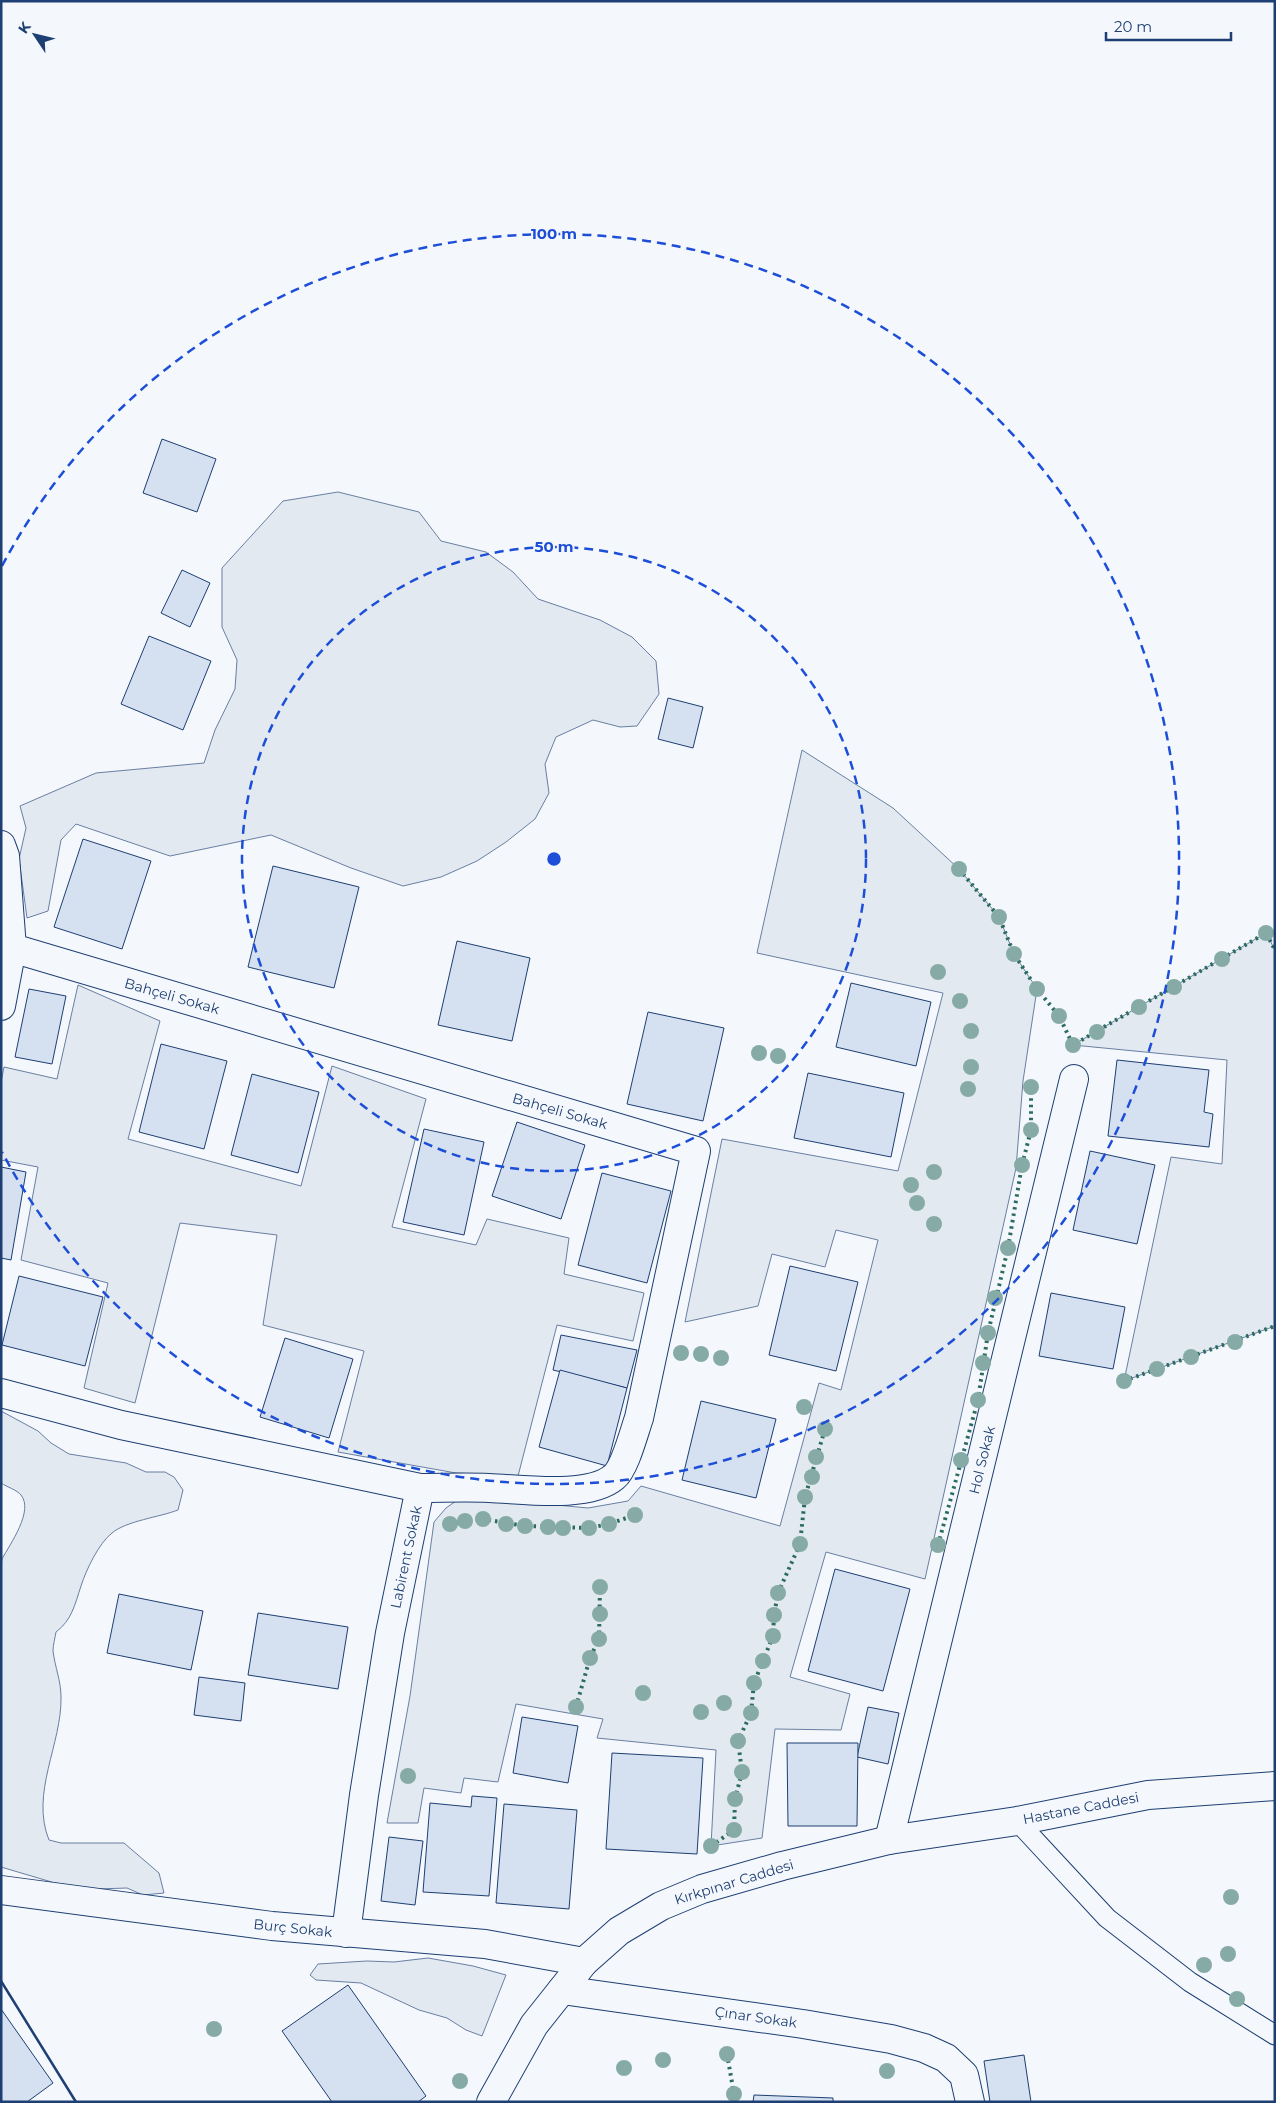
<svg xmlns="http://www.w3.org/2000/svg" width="1276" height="2103" font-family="Montserrat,sans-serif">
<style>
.green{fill:#e3e9f0;stroke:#687fa3}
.building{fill:#d5e0f0;stroke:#1d3f73}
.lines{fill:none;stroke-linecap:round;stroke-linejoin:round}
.service-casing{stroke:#1d3f73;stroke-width:21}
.minor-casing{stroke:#1d3f73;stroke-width:30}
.tertiary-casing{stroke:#1d3f73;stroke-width:30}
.service{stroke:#f4f7fb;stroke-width:19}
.minor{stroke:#f4f7fb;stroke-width:28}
.tertiary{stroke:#f4f7fb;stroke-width:28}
.hedge{stroke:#2c6c60;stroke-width:4;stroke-dasharray:2.5 4;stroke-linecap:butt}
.wall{stroke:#1d3f73;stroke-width:2.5}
.tree{fill:#86aba6}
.ring{fill:none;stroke:#1d4ed8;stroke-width:2.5;stroke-dasharray:9 6}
.labels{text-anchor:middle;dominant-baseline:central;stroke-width:4;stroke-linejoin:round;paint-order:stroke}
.street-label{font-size:14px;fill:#1d3f73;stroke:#f4f7fb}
.centre{fill:#1d4ed8;stroke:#f4f7fb;stroke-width:2.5}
.ring-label{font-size:15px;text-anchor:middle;font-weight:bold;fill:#1d4ed8;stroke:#f4f7fb;stroke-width:4;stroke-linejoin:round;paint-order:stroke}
</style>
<rect width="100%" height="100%" fill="#f4f7fb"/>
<g class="green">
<polygon points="338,492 419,512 441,541 486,552 513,572 538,599 600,620 632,637 656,661 659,694 637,726 620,727 593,720 556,737 545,764 549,793 535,819 506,842 477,861 441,877 403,886 351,868 271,835 170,856 76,824 61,840 48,911 27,918 19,859 26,828 20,806 96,773 204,763 215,730 235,689 237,660 222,627 222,568 283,501"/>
<polygon points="802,750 893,808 959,869 999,917 1014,954 1037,989 1023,1081 1016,1168 925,1579 826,1552 790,1677 850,1694 841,1730 775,1729 762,1838 711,1846 716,1750 597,1738 603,1719 516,1704 498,1782 464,1778 461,1793 424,1788 418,1823 387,1823 410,1696 434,1522 446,1508 463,1496 588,1508 628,1501 641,1486 780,1526 819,1383 841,1390 878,1240 836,1230 825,1267 772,1254 758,1306 685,1322 722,1139 898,1171 943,993 757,953"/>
<polygon points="1266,933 1275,950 1275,1326 1124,1381 1171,1157 1222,1164 1227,1060 1073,1045"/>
<polygon points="78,985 160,1021 128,1139 301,1186 332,1066 426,1099 392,1227 476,1245 487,1219 569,1238 564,1274 644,1293 633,1341 557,1325 518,1476 456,1473 338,1452 364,1351 263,1325 277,1235 180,1223 135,1403 84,1388 108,1283 21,1260 38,1167 1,1160 1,1082 4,1067 57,1079"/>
<path d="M1,1411L38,1431L51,1443L69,1454L126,1463L146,1472H165L174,1477L183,1490L178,1510C160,1517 126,1521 112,1533C99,1543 86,1570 81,1586C75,1604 72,1620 56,1632C55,1638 53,1645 53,1651C55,1667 61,1681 61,1697C62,1744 30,1793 49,1840L61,1843H124L159,1873L164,1893L143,1895L127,1888L96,1889L55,1883L1,1867V1565L2,1559C10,1544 34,1511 21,1495C17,1490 7,1487 1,1483Z"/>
<polygon points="428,1958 473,1966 506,1975 482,2036 466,2030 447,2018 419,2010 361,1983 316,1980 310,1975 318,1964 367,1961 394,1962"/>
</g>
<g class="building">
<polygon points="162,439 216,459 197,512 143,493"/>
<polygon points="182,570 210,583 190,627 161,613"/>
<polygon points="149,636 211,661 183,730 121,704"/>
<polygon points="668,698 703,707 693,748 658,739"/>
<polygon points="83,839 151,861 122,949 54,927"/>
<polygon points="273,866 359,887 334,988 248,967"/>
<polygon points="457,941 530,958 512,1041 438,1025"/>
<polygon points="851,983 931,1002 916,1066 836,1047"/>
<polygon points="29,989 66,996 52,1064 15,1057"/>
<polygon points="648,1012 724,1028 703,1121 627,1104"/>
<polygon points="161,1044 227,1061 204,1149 139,1132"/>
<polygon points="1117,1060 1209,1070 1204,1112 1213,1114 1209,1147 1108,1136"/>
<polygon points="808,1073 904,1093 891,1157 794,1138"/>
<polygon points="252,1074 319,1092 298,1173 231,1155"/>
<polygon points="517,1122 585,1145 561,1219 492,1196"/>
<polygon points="424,1129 484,1142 464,1235 403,1222"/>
<polygon points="1090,1151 1155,1165 1137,1244 1073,1230"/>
<polygon points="1,1167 26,1172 11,1260 1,1258"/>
<polygon points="602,1173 671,1191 647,1283 578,1265"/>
<polygon points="790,1266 858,1282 836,1371 769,1355"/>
<polygon points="19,1276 103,1297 85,1366 2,1345"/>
<polygon points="1051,1293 1125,1307 1113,1369 1039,1356"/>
<polygon points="561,1335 637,1350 627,1388 553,1370"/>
<polygon points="285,1338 353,1359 329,1438 260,1417"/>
<polygon points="560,1370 627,1388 607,1466 539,1447"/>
<polygon points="701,1401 776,1419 756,1498 682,1480"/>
<polygon points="835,1569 910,1589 883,1691 808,1671"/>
<polygon points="119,1594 203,1611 191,1670 107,1653"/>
<polygon points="258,1613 348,1627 338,1689 248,1675"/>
<polygon points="199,1677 245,1683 241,1721 194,1715"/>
<polygon points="868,1707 899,1713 888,1764 857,1757"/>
<polygon points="522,1717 578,1726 568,1783 513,1773"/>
<polygon points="787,1743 858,1743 857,1826 788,1826"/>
<polygon points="612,1753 703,1758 697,1854 606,1849"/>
<polygon points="472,1796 497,1798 489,1896 423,1892 430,1803 471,1807"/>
<polygon points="504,1804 577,1810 569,1909 496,1903"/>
<polygon points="389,1837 423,1841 415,1905 381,1901"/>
<polygon points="348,1985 426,2096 418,2102 332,2102 282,2031"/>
<polygon points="1,2009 53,2083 27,2102 1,2102"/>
<polygon points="1024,2055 1031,2102 990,2102 984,2061"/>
<polygon points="754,2095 833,2098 833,2102 753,2102"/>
</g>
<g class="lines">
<g class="service-casing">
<polyline id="service" points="1017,1821 1107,1918 1190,1982 1275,2035"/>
</g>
<g class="minor-casing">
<g id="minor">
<path d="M1,845L5,856L12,948L696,1151L639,1418C634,1432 625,1468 614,1477C588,1499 522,1489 489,1488C466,1487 443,1488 420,1488"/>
<polyline points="1,1006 12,948"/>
<polyline points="1,1393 121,1425 420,1488 390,1633 364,1795 346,1933"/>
<polyline points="889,1840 1074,1079"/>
<polyline points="1,1890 272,1926 485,1944 584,1962"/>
<polyline points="562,1990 803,2024 891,2039 924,2048 946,2058 964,2075 970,2102"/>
</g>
</g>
<g class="tertiary-casing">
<polyline id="tertiary" points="491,2102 534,2025 584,1962 619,1931 661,1906 702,1889 782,1866 889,1840 1017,1821 1148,1795 1275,1786"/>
</g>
<use href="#service" class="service"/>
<use href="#minor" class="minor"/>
<use href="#tertiary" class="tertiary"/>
<g class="hedge">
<polyline points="959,869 999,917 1014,954 1037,989 1059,1016 1073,1045 1266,933 1275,950"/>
<polyline points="1124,1381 1275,1326"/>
<polyline points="450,1524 483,1519 525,1526 589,1528 609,1524 635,1515"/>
<polyline points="938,1545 978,1400 988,1333 1008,1248 1022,1165 1031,1130 1031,1087"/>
<polyline points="576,1707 590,1658 599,1639 600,1587"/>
<polyline points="711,1846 734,1830 735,1799 742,1772 738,1741 751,1713 754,1683 773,1636 774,1615 778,1593 800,1544 805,1497 825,1429"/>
<polyline points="727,2054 734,2094 733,2102"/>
</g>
<polyline class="wall" points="1,1981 76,2102"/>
</g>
<g class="tree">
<circle cx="959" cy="869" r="8"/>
<circle cx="999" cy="917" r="8"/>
<circle cx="1266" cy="933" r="8"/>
<circle cx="1014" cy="954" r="8"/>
<circle cx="1222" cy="959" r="8"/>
<circle cx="938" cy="972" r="8"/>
<circle cx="1174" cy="987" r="8"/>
<circle cx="1037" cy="989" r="8"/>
<circle cx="960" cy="1001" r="8"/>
<circle cx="1139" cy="1007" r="8"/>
<circle cx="1059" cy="1016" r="8"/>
<circle cx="971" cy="1031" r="8"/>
<circle cx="1097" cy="1032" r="8"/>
<circle cx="1073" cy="1045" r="8"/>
<circle cx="759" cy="1053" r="8"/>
<circle cx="778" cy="1056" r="8"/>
<circle cx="971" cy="1067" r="8"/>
<circle cx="1031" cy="1087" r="8"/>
<circle cx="968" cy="1089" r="8"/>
<circle cx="1031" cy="1130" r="8"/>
<circle cx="1022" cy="1165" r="8"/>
<circle cx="934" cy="1172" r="8"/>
<circle cx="911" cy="1185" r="8"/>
<circle cx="917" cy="1203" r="8"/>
<circle cx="934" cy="1224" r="8"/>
<circle cx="1008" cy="1248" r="8"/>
<circle cx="995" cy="1298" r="8"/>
<circle cx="988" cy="1333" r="8"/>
<circle cx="1235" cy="1342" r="8"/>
<circle cx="681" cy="1353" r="8"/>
<circle cx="701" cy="1354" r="8"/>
<circle cx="1191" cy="1357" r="8"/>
<circle cx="721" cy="1358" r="8"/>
<circle cx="983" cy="1363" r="8"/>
<circle cx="1157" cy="1369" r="8"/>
<circle cx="1124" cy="1381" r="8"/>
<circle cx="978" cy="1400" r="8"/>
<circle cx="804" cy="1407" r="8"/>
<circle cx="825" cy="1429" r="8"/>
<circle cx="816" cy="1457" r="8"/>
<circle cx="961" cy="1460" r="8"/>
<circle cx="812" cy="1477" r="8"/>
<circle cx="805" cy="1497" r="8"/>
<circle cx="635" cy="1515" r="8"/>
<circle cx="483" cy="1519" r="8"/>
<circle cx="465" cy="1521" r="8"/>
<circle cx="450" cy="1524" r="8"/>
<circle cx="506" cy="1524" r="8"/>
<circle cx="609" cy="1524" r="8"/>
<circle cx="525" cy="1526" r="8"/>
<circle cx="548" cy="1527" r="8"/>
<circle cx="563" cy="1528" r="8"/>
<circle cx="589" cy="1528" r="8"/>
<circle cx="800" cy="1544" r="8"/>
<circle cx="938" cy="1545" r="8"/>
<circle cx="600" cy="1587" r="8"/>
<circle cx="778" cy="1593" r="8"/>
<circle cx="600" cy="1614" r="8"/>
<circle cx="774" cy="1615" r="8"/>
<circle cx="773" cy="1636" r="8"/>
<circle cx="599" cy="1639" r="8"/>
<circle cx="590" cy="1658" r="8"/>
<circle cx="763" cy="1661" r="8"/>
<circle cx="754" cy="1683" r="8"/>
<circle cx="643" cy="1693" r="8"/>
<circle cx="724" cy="1703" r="8"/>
<circle cx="576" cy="1707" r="8"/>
<circle cx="701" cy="1712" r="8"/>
<circle cx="751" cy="1713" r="8"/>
<circle cx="738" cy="1741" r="8"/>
<circle cx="742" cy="1772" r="8"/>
<circle cx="408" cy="1776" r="8"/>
<circle cx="735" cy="1799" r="8"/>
<circle cx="734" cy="1830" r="8"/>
<circle cx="711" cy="1846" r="8"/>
<circle cx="1231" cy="1897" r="8"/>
<circle cx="1228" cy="1954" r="8"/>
<circle cx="1204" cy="1965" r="8"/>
<circle cx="1237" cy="1999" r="8"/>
<circle cx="214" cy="2029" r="8"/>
<circle cx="727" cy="2054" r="8"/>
<circle cx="663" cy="2060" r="8"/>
<circle cx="624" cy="2068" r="8"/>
<circle cx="887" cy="2071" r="8"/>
<circle cx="460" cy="2081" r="8"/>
<circle cx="734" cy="2094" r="8"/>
</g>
<g class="ring">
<circle cx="554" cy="859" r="312"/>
<path d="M2 566A625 625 0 1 1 2 1152"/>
</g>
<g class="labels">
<g class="street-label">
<text transform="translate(172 996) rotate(16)">Bahçeli Sokak</text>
<text transform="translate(560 1111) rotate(16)">Bahçeli Sokak</text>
<text transform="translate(982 1460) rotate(-76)">Hol Sokak</text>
<text transform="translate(406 1557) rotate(-78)">Labirent Sokak</text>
<text transform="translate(1081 1808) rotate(-11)">Hastane Caddesi</text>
<text transform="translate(734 1882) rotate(-17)">Kırkpınar Caddesi</text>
<text transform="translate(293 1928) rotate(6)">Burç Sokak</text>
<text transform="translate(756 2017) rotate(8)">Çınar Sokak</text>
</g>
</g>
<circle cx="554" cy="859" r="8" class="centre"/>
<g class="ring-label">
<text x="554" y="239">100 m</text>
<text x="554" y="552">50 m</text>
</g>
<rect width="1276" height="2103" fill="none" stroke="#1d3f73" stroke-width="5"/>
<g transform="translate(35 35) rotate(305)" stroke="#f4f7fb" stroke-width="4" paint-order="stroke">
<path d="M0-4L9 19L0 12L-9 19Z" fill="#1d3f73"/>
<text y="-8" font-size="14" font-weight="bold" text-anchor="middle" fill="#1d3f73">K</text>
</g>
<path d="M1106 32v8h125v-8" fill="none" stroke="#1d3f73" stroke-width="2.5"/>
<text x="1114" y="32" font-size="15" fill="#1d3f73" stroke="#f4f7fb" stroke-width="4" paint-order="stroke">20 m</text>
</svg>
